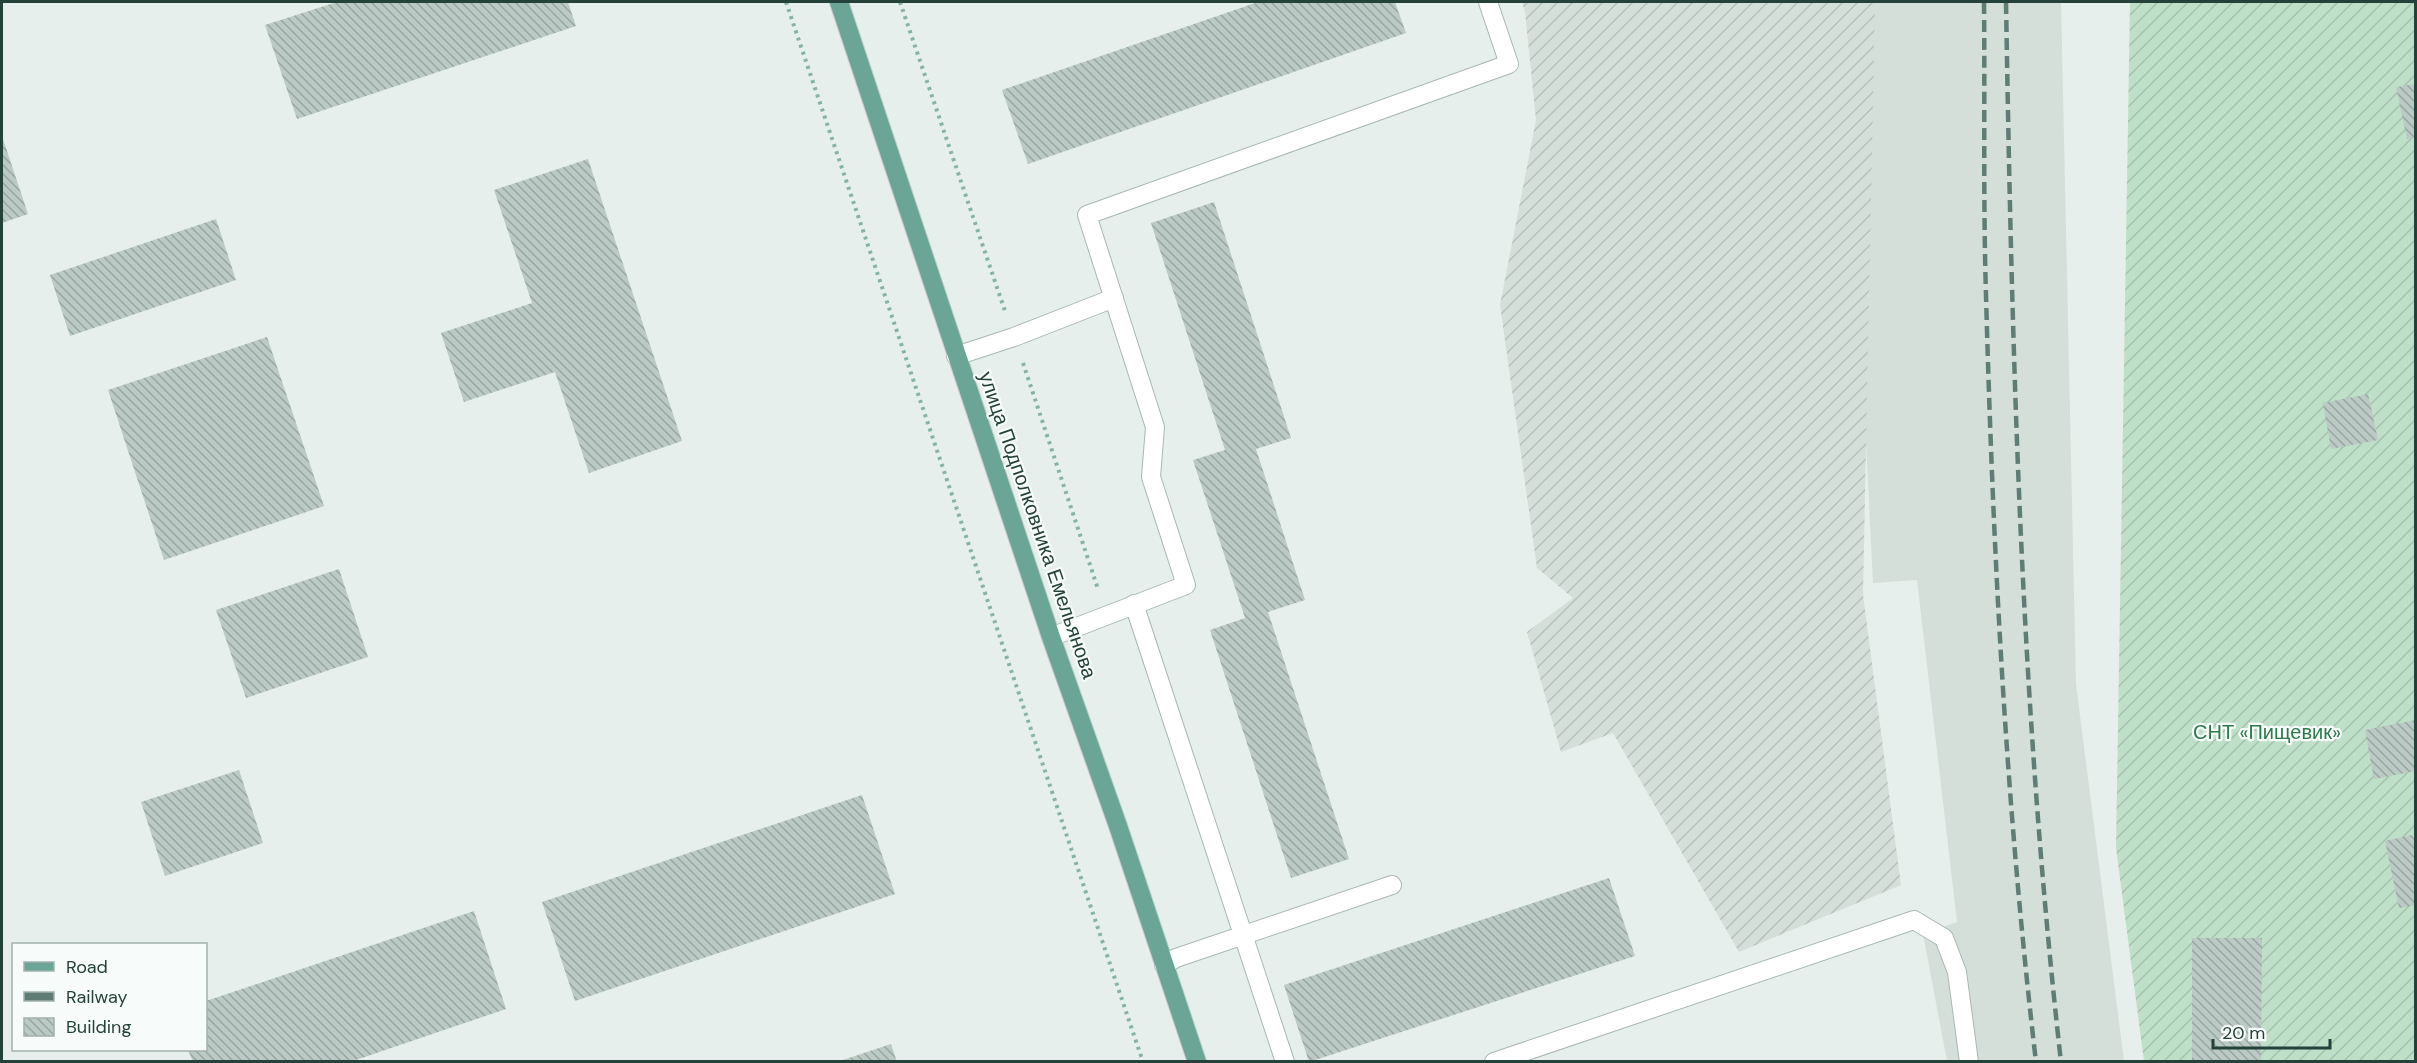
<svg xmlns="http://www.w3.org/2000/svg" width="2417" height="1063" font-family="'DM Sans',sans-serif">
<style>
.built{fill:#d4dfda}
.industrial{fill:url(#industrial-furrows)}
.garden{fill:url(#garden-furrows)}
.building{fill:url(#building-back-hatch)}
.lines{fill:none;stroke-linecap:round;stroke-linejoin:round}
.service-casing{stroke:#a8b8b2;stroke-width:20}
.primary-casing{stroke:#c2cac8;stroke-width:20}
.path{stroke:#86b3a5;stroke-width:4;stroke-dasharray:3 4.5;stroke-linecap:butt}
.service{stroke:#fff;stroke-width:18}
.primary{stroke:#6aa596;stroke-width:18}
.rail{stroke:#5f7d75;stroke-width:4.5;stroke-dasharray:12 6;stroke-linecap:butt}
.labels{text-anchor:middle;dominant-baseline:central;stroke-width:4.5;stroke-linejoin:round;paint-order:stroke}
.street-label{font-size:20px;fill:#24423a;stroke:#f7fbf9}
.park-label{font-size:20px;fill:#2d7a4b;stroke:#f7fbf9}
</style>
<defs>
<pattern id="industrial-furrows" width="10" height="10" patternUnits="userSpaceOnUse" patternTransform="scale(1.5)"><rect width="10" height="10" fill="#d4dfda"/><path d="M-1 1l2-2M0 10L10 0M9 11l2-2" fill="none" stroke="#b6c1bc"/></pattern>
<pattern id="garden-furrows" width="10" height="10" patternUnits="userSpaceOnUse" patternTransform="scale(1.5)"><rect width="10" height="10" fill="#bfe0c8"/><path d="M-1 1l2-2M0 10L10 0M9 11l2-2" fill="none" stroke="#a4c1ad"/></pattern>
<pattern id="building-back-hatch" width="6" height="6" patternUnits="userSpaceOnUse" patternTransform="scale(1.5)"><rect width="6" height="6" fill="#bbcac4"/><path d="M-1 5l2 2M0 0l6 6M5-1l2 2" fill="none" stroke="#98a6a0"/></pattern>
</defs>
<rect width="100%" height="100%" fill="#e6efeb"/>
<polygon class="built" points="1864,2 2061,2 2076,684 2124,1061 1947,1061 1923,934 1957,922 1917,580 1873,583 1866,443"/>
<polygon class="industrial" points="1522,2 1875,2 1863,595 1901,885 1739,952 1613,733 1561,752 1527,632 1573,598 1537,568 1500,305 1536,120 1525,12"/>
<polygon class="garden" points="2130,2 2415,2 2415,1061 2144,1061 2116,848"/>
<g class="building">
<polygon points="337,2 568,2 576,26 297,119 265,25"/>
<polygon points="1258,2 1395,2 1406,33 1028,164 1002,90"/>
<polygon points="2416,84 2416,137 2407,139 2396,87"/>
<polygon points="2,136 28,214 2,223"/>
<polygon points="588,159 682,441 589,473 555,372 464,402 441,333 532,303 494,190"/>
<polygon points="1214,202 1291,438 1256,449 1305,600 1268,612 1349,859 1291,878 1210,630 1245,618 1193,460 1225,450 1151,223"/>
<polygon points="216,219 236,280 70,336 50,275"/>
<polygon points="267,337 324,506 164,560 108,390"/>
<polygon points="2368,394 2378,440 2331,449 2323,403"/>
<polygon points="339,569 368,657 246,698 216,610"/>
<polygon points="2416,720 2416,771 2374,779 2365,730"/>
<polygon points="239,770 263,843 165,876 141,802"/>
<polygon points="862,795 895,894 575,1001 542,902"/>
<polygon points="2412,835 2416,842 2416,905 2399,908 2385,841"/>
<polygon points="1609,878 1635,956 1309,1062 1284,985"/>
<polygon points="474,911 506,1009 350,1062 193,1062 188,1050 206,1050 206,1001"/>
<polygon points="2192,938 2262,938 2261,1062 2192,1062"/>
<polygon points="891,1044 897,1062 840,1062 840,1061"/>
</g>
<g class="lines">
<g class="service-casing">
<g id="service">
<polyline points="956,356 1014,337 1114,298"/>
<polyline points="1134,604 1285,1062"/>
<polyline points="1051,637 1186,585 1151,477 1155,427 1087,215 1509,64 1488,2"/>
<polyline points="1164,965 1176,958 1392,885"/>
<polyline points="1494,1062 1914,920 1944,938 1957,972 1969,1062"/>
</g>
</g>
<g class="primary-casing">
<polyline id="primary" points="839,2 1051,637 1118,826 1197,1062"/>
</g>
<g class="path">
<polyline points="786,2 1143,1062"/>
<polyline points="900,2 1005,311"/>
<polyline points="1023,363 1098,589"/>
</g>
<use href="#service" class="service"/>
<use href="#primary" class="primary"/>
<g class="rail">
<path d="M1984,2C1985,99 1983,197 1986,295C1993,551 2006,807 2036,1062"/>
<path d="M2006,2C2012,356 2021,709 2061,1062"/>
</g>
</g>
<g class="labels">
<g class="street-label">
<text transform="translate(1038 525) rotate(71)">улица Подполковника Емельянова</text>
</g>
<g class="park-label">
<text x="2267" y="732">СНТ «Пищевик»</text>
</g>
</g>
<rect width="2417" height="1063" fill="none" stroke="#24423a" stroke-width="6"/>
<rect x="12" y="943" width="195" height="108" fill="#f7fbf9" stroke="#a3b1ad" stroke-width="1.5"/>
<rect x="24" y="962" width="30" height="9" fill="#6aa596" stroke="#a3b1ad" stroke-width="1.5"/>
<text x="66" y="973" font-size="18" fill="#24423a">Road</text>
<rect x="24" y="992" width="30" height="9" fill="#5f7d75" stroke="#a3b1ad" stroke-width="1.5"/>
<text x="66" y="1003" font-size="18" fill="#24423a">Railway</text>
<rect x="24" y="1018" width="30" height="18" fill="url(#building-back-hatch)" stroke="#a3b1ad" stroke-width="1.5"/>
<text x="66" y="1033" font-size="18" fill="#24423a">Building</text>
<path d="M2213 1039v9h117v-9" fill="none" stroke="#24423a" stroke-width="3"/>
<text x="2222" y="1039" font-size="18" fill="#24423a" stroke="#f7fbf9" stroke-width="4.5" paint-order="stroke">20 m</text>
</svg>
